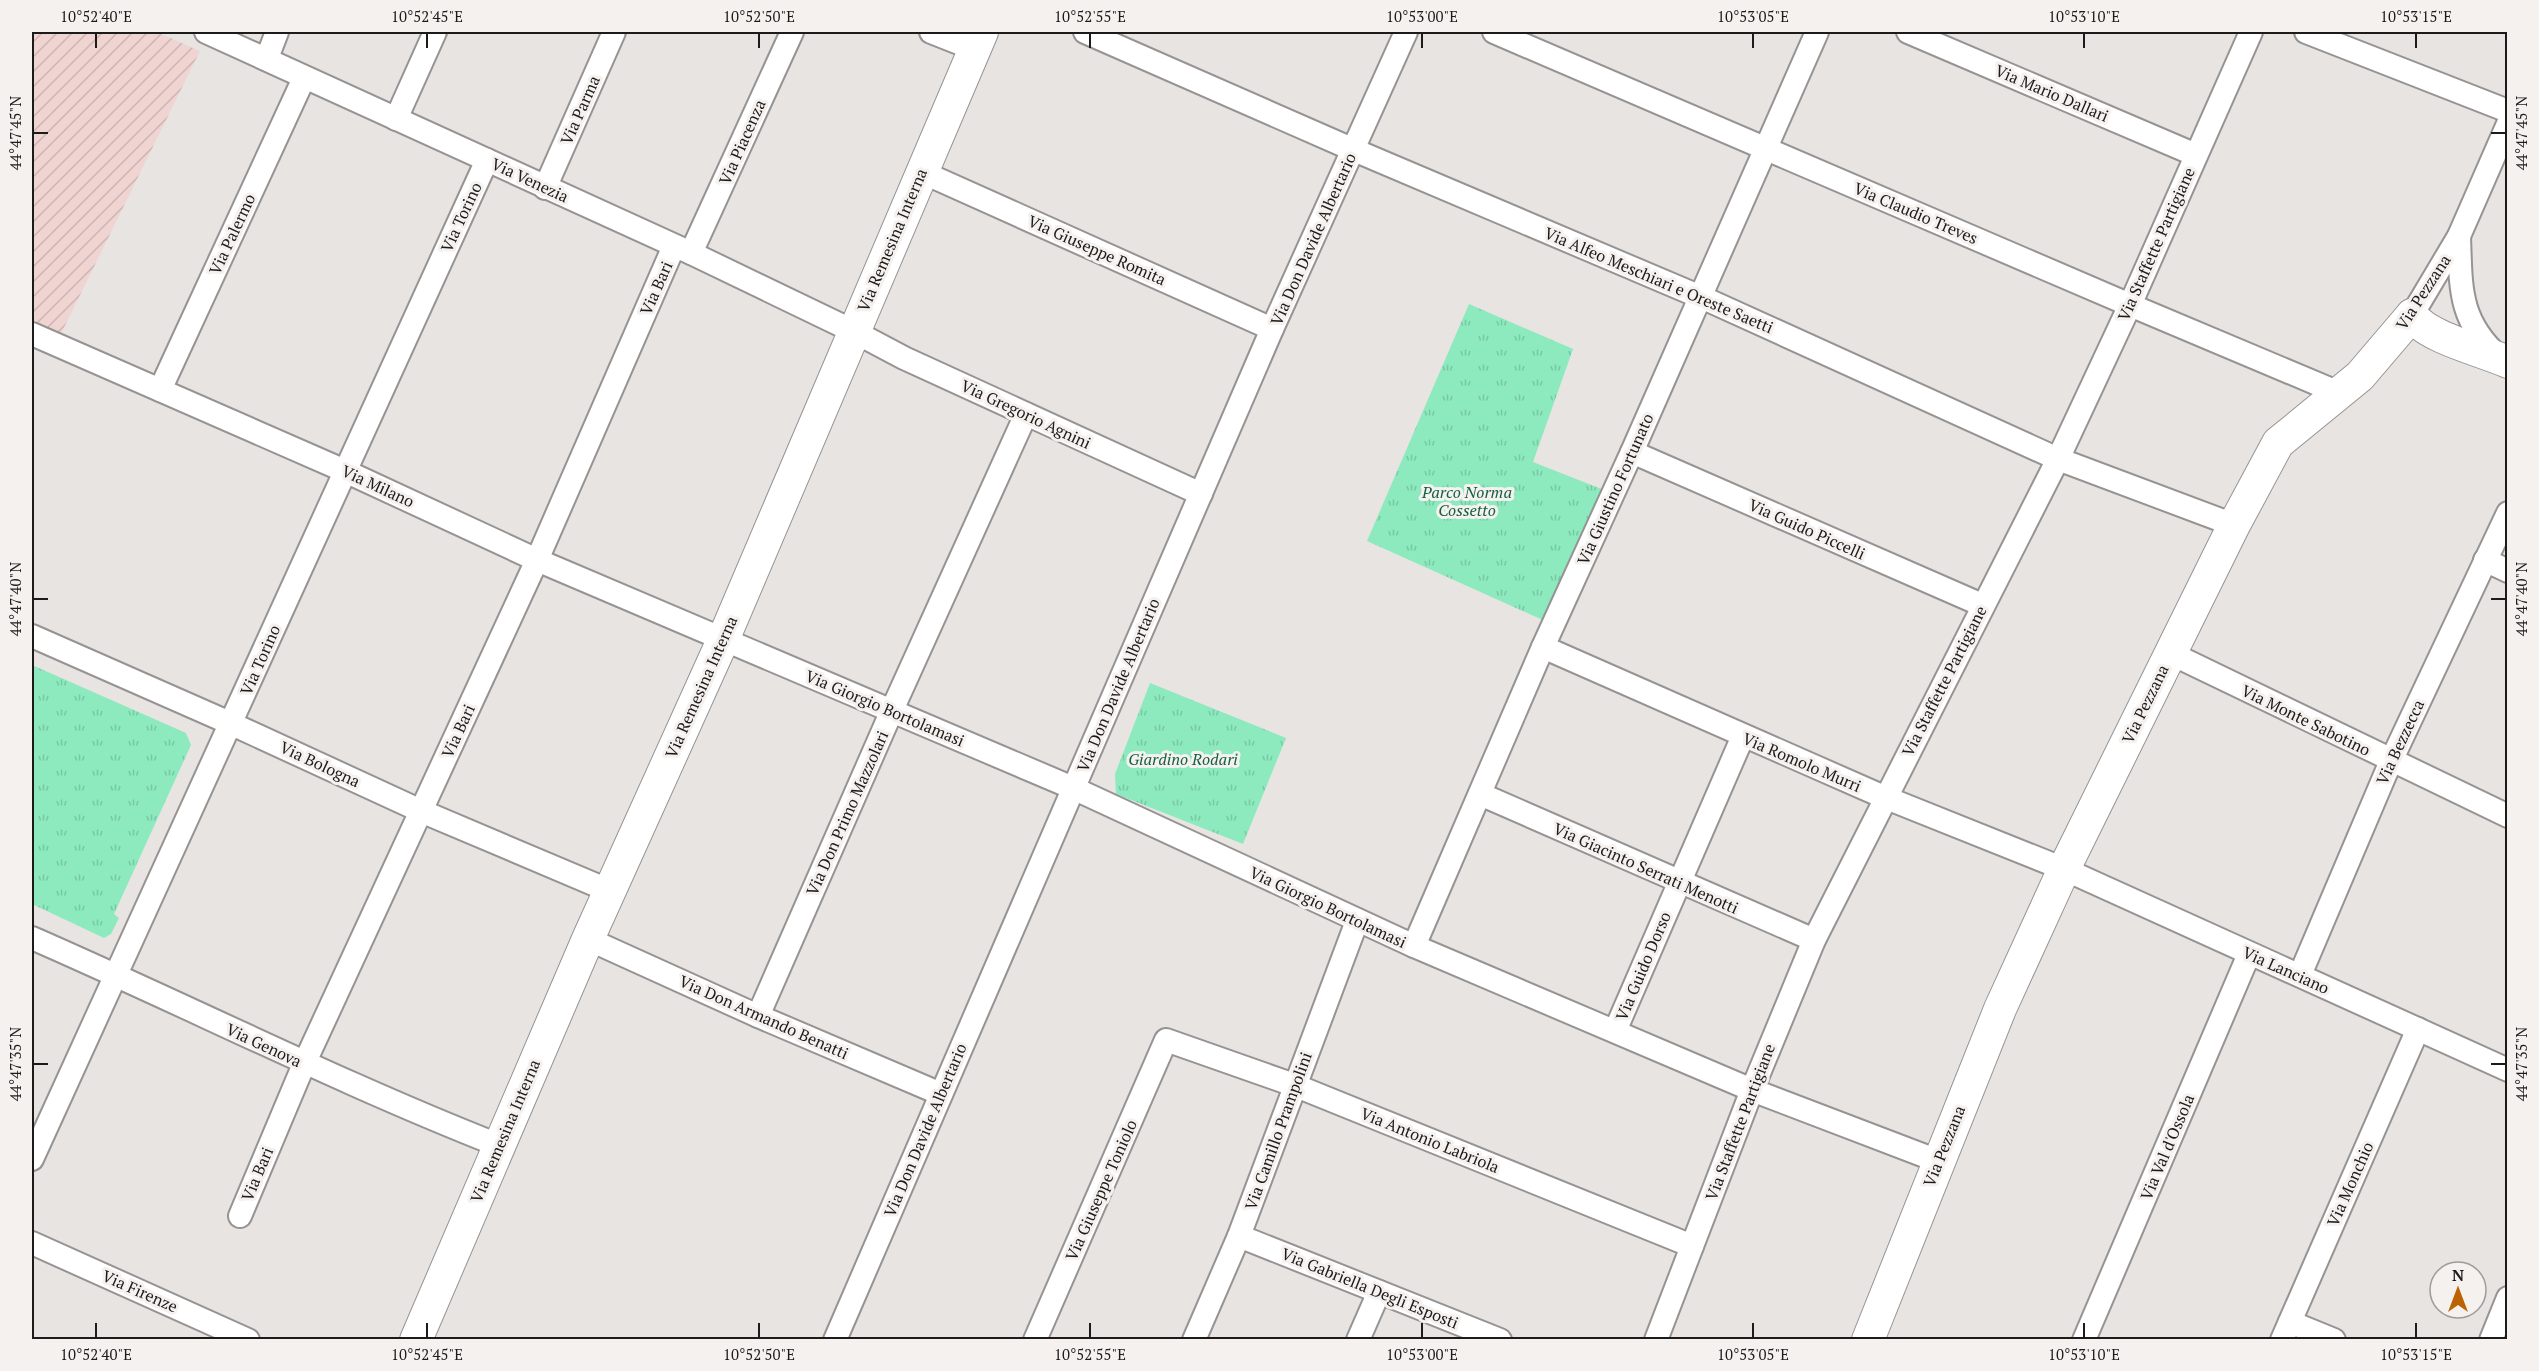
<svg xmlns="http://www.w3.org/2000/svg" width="2539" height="1371" font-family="'PT Serif',serif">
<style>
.industrial{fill:url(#industrial-furrows)}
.grass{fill:url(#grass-tufts)}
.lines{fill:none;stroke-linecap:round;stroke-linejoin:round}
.street-casing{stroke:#979392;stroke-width:26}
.secondary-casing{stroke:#979392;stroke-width:34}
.street{stroke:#fff;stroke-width:22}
.secondary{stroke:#fff;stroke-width:32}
.ticks{fill:none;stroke:#1c1b1a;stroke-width:2}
.labels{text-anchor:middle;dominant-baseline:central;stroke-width:6;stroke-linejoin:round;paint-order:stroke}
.street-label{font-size:16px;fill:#1c1b1a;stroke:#f5f1ef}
.park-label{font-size:16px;font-style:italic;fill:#176044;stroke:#f5f1ef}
.neatline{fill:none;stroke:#1c1b1a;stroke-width:2}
.ticks-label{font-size:15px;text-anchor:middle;fill:#1c1b1a}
</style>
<defs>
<pattern id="industrial-furrows" width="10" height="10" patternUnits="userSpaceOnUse" patternTransform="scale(1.5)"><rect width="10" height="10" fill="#efd4d2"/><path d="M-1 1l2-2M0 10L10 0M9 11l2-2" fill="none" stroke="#ccb5b4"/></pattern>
<pattern id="grass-tufts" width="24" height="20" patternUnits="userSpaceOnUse" patternTransform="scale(1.5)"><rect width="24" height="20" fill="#8ceabe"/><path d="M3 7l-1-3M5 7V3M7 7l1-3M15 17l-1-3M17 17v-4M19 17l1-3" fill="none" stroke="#78c8a3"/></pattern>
</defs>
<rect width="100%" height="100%" fill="#e8e4e2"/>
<polygon class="industrial" points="32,32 157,32 200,51 55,346 32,334"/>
<g class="grass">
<polygon points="1469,304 1573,349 1533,462 1604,490 1545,621 1367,541"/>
<polygon points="32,665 186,733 191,745 114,914 119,918 111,934 104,938 32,904"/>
<polygon points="1150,683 1286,738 1243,844 1116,794 1115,774"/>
</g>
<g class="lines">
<g class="street-casing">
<g id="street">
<polyline points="206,32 691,253 853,331 904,358 1201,494"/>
<polyline points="931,32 974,49"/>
<polyline points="1085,32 1354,150 1710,301 2058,459 2234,525"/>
<polyline points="1494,32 2130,305 2339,393"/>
<polyline points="1908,32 2196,155"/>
<polyline points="2306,32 2508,111"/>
<polyline points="267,58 277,32"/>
<polyline points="396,119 435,32"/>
<polyline points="922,172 1272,329"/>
<polyline points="545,188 614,32"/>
<path d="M2459,236C2461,287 2458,320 2499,357"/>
<polyline points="691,253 792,32"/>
<polyline points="2412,315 2459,236 2508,124"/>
<polyline points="32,334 345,471 537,560 1073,788 1414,946 1752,1090 1938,1161"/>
<polyline points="160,390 304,78"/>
<polyline points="1632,452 1982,605"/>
<polyline points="2485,560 2508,571"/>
<polyline points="32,636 232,724 421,811 610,891"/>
<polyline points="1543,647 1884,797 2064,869 2508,1070"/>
<polyline points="2170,653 2508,816"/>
<polyline points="1480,794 1814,940"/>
<path d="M32,938C188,1006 340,1083 498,1145"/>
<polyline points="588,939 758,1016 941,1094"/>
<polyline points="1414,946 1543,647 1632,452 1817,32"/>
<polyline points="2300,975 2391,761 2508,513"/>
<polyline points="758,1016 897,699 1026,414"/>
<polyline points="1615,1031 1743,736"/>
<polyline points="32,1159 487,160"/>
<polyline points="240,1216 304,1064 537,560 674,246"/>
<polyline points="1239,1236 1500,1340"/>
<polyline points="32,1243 248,1340"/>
<polyline points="2290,1322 2334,1340"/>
<polyline points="835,1340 1272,329 1406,32"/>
<polyline points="1035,1340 1166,1040 1294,1085 1692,1246"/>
<polyline points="1194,1340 1239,1236 1357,921"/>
<polyline points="1358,1340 1379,1292"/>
<polyline points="1656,1340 1752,1090 1814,940 2058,459 2130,305 2251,32"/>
<polyline points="2084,1340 2249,954"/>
<polyline points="2282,1340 2418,1029"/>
<polyline points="2491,1340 2508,1298"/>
</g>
</g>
<g class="secondary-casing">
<g id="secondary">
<path d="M2412,315C2425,337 2484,351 2508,362"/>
<polyline points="416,1340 588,939 723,640 982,32"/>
<polyline points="1868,1340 2000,1009 2064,869 2234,525 2278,443 2360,376 2412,315"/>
</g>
</g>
<use href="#street" class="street"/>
<use href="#secondary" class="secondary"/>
</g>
<path class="ticks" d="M96,33V48M427,33V48M759,33V48M1090,33V48M1422,33V48M1753,33V48M2084,33V48M2416,33V48M33,133H48M2491,133H2506M33,599H48M2491,599H2506M33,1064H48M2491,1064H2506M96,1323V1338M427,1323V1338M759,1323V1338M1090,1323V1338M1422,1323V1338M1753,1323V1338M2084,1323V1338M2416,1323V1338"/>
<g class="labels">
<g class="street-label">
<text transform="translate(2052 93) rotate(23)">Via Mario Dallari</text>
<text transform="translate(580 110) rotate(-66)">Via Parma</text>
<text transform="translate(742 142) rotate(-66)">Via Piacenza</text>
<text transform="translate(530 180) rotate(25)">Via Venezia</text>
<text transform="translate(1916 213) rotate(23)">Via Claudio Treves</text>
<text transform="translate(461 217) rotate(-65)">Via Torino</text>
<text transform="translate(232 234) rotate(-65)">Via Palermo</text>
<text transform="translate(1313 239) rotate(-66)">Via Don Davide Albertario</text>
<text transform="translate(892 240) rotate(-67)">Via Remesina Interna</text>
<text transform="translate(2156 244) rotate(-66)">Via Staffette Partigiane</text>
<text transform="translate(1097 250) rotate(24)">Via Giuseppe Romita</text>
<text transform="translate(1659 280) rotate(23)">Via Alfeo Meschiari e Oreste Saetti</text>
<text transform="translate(656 288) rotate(-66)">Via Bari</text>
<text transform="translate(2423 292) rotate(-57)">Via Pezzana</text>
<text transform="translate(1026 414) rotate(25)">Via Gregorio Agnini</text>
<text transform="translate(378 486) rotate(25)">Via Milano</text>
<text transform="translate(1615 489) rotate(-66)">Via Giustino Fortunato</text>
<text transform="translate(1807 529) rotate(24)">Via Guido Piccelli</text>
<text transform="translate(260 660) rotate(-66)">Via Torino</text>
<text transform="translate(1944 681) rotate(-63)">Via Staffette Partigiane</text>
<text transform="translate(1118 685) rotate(-67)">Via Don Davide Albertario</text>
<text transform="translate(701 687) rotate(-66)">Via Remesina Interna</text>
<text transform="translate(2145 704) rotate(-64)">Via Pezzana</text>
<text transform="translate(885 708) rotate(23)">Via Giorgio Bortolamasi</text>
<text transform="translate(2306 720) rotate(26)">Via Monte Sabotino</text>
<text transform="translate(458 731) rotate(-65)">Via Bari</text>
<text transform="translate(2400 742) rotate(-65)">Via Bezzecca</text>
<text transform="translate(1802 762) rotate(23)">Via Romolo Murri</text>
<text transform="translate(320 764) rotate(25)">Via Bologna</text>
<text transform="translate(847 813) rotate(-66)">Via Don Primo Mazzolari</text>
<text transform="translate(1646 868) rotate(24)">Via Giacinto Serrati Menotti</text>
<text transform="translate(1328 907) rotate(25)">Via Giorgio Bortolamasi</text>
<text transform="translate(1643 966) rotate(-67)">Via Guido Dorso</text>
<text transform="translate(2286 970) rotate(24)">Via Lanciano</text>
<text transform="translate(764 1017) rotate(24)">Via Don Armando Benatti</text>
<text transform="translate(264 1045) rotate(25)">Via Genova</text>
<text transform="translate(1740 1122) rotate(-69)">Via Staffette Partigiane</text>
<text transform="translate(925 1130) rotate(-67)">Via Don Davide Albertario</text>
<text transform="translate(505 1131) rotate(-67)">Via Remesina Interna</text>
<text transform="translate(1278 1131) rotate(-70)">Via Camillo Prampolini</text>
<text transform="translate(1430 1140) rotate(22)">Via Antonio Labriola</text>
<text transform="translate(1944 1146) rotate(-68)">Via Pezzana</text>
<text transform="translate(2167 1147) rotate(-67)">Via Val d'Ossola</text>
<text transform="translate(257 1174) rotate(-67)">Via Bari</text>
<text transform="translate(2350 1184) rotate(-66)">Via Monchio</text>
<text transform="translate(1101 1190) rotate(-66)">Via Giuseppe Toniolo</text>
<text transform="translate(1370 1288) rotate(22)">Via Gabriella Degli Esposti</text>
<text transform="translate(140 1291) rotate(24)">Via Firenze</text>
</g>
<g class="park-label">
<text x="1467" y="492">Parco Norma<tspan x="1467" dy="18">Cossetto</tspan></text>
<text x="1183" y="759">Giardino Rodari</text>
</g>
</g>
<rect width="2539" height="1371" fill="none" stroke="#f5f1ef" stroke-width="66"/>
<g transform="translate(2458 1290)"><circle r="28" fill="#f5f1ef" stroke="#9e9b9a" stroke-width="1.5"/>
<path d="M0-4.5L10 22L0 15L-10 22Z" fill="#bc6202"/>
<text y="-9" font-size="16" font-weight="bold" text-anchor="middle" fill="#1c1b1a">N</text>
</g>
<rect x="33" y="33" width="2473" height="1305" class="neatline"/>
<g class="ticks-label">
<text x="96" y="22">10°52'40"E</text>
<text x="427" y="22">10°52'45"E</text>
<text x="759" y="22">10°52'50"E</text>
<text x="1090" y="22">10°52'55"E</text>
<text x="1422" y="22">10°53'00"E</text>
<text x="1753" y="22">10°53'05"E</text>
<text x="2084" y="22">10°53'10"E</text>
<text x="2416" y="22">10°53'15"E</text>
<text transform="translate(16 133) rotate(-90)" y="5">44°47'45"N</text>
<text transform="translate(2522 133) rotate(-90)" y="5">44°47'45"N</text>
<text transform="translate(16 599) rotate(-90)" y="5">44°47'40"N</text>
<text transform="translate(2522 599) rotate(-90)" y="5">44°47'40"N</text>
<text transform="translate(16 1064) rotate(-90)" y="5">44°47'35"N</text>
<text transform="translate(2522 1064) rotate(-90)" y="5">44°47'35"N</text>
<text x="96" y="1360">10°52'40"E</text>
<text x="427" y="1360">10°52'45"E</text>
<text x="759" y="1360">10°52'50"E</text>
<text x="1090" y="1360">10°52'55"E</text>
<text x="1422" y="1360">10°53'00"E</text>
<text x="1753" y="1360">10°53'05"E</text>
<text x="2084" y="1360">10°53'10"E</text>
<text x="2416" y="1360">10°53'15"E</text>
</g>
</svg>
